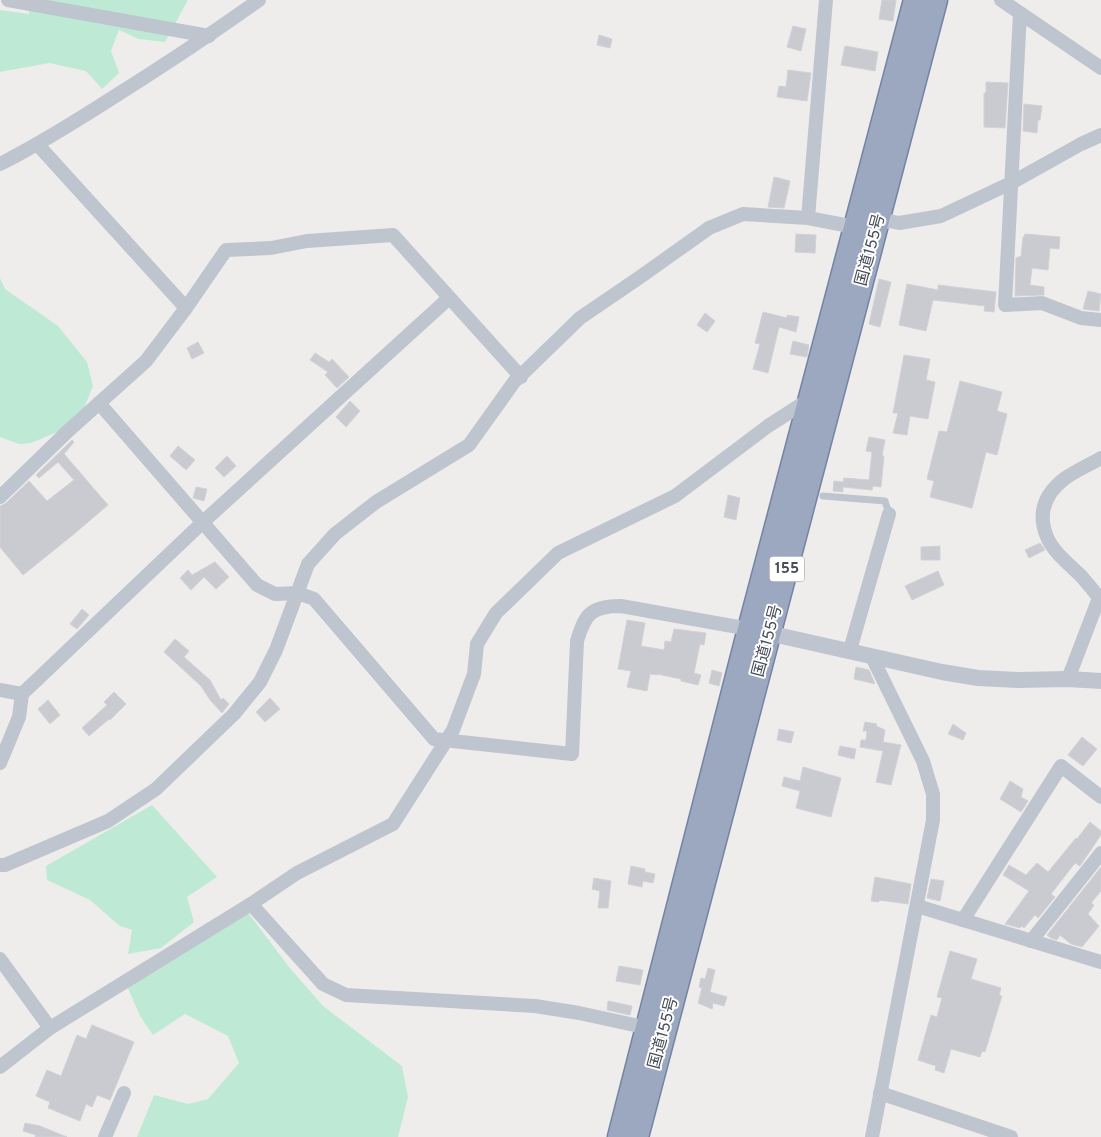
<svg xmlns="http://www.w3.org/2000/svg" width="1101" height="1137" font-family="Overpass,'Noto Sans JP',sans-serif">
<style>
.green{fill:#beead5}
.building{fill:#cacbd1;stroke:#d1d2d8}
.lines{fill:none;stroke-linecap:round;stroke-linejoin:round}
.trunk-casing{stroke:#7384a3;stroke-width:25}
.service{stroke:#bec5ce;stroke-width:7}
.minor{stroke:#bec5ce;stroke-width:14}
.tertiary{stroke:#bec5ce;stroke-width:16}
.trunk{stroke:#9ba8c0;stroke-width:22}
.labels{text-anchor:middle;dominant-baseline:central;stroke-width:4;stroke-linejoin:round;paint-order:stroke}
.shield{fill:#fff;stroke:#7e828a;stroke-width:1}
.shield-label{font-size:15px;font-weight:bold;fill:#464d58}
.street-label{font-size:16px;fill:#464d58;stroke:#fff}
</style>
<rect width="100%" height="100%" fill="#efedec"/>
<g class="green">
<polygon points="28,0 188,0 165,42 139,39 119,30 111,51 119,73 102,89 86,71 49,63 0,72 0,10 29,14"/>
<polygon points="0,278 5,289 58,326 87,362 93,386 82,413 67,428 31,443 19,444 0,437"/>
<polygon points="152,805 217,877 187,897 194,922 161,948 128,954 132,930 120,926 90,900 47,880 46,866"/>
<polygon points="246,910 289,967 323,1006 402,1066 408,1097 398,1137 137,1137 154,1095 188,1104 208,1099 239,1063 228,1036 185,1014 153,1035 140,1016 127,986"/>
</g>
<g class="building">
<polygon points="882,0 896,0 893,21 879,19"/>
<polygon points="793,26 806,29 801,51 787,47"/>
<polygon points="599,35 612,39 610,48 597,45"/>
<polygon points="845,46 878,52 875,71 841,65"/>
<polygon points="788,70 811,73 807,101 777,97 779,86 786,87"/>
<polygon points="986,82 1008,83 1005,128 984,127 984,93 986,93"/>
<polygon points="1024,104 1042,106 1040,120 1038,120 1037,133 1023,131"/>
<polygon points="774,177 790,181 784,208 768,207"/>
<polygon points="796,234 816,235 815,253 795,252"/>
<polygon points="1025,234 1060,237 1059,249 1050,248 1048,270 1032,268 1030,285 1044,287 1044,295 1015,296 1016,258 1021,256 1023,237 1024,237"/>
<polygon points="879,279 891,282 880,327 869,324"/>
<polygon points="907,284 938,290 938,285 996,292 994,312 984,311 985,306 933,300 926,331 899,325"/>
<polygon points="1088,291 1101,294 1099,311 1083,309"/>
<polygon points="763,312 787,318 787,315 799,317 796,332 779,327 768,373 753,369 760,344 755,343"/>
<polygon points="705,313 715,321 707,332 697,325"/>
<polygon points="793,341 809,345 807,357 790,354"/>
<polygon points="198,342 204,353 192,359 187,348"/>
<polygon points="315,353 329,362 332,359 349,377 337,388 325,375 328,372 310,360"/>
<polygon points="904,355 930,359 926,380 935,382 928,419 910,416 907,435 893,433 898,413 893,413"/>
<polygon points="960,381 1002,392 997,411 1007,414 997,455 986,452 972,508 930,497 934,481 927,479 939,431 947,432"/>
<polygon points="350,401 360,411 346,427 336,417"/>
<polygon points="869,437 885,440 882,456 884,456 881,487 873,486 872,490 843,487 843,492 833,491 834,481 843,482 844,478 869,480 872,452 866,451"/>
<polygon points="72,440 74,442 64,454 108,505 74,534 23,575 0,547 0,506 6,503 29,481 47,501 74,480 58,462 39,478 36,475"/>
<polygon points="178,446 195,460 186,470 170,456"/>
<polygon points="227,456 236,466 224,477 215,468"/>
<polygon points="196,487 207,489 204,501 193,498"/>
<polygon points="728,495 740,498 736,520 724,517"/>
<polygon points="1040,543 1045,550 1029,558 1025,550"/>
<polygon points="940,546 940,560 921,560 921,547"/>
<polygon points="215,562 229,577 216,589 204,577 191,590 180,578 188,570 192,575"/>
<polygon points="938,571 944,585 912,600 905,586"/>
<polygon points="82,609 89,615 77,629 70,624"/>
<polygon points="627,620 645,623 641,646 664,650 665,641 671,642 674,629 706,633 704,645 700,644 694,673 701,675 698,685 681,681 681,679 657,674 657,675 650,674 647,691 627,687 631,671 618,669"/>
<polygon points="175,639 189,651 184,657 210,680 221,700 223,698 229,704 222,713 210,700 201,686 164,652"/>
<polygon points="856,667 869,670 875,684 854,679"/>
<polygon points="712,670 722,673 719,686 709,683"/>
<polygon points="114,692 126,704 110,720 109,719 89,736 82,728 107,705 104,702"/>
<polygon points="270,698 280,709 265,722 256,712"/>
<polygon points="48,700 60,715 50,724 38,709"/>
<polygon points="865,722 877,724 876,726 885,730 883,742 901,745 891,785 876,782 883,751 860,747 861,740 866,740 867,731 863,731"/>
<polygon points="953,724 966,733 963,740 948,734"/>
<polygon points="779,729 794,732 791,743 777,740"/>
<polygon points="1082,737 1097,749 1083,766 1068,755"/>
<polygon points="840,746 856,749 854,759 838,755"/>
<polygon points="803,767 841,778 831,817 796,808 800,791 782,786 784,777 800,781"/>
<polygon points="1010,781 1023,789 1021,797 1028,801 1021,812 1000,799"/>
<polygon points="1090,822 1101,831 1101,835 1080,866 1075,863 1051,894 1055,897 1038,918 1035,915 1024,928 1022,926 1020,928 1005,924 1029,891 1003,875 1009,865 1026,875 1037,863 1048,872 1076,838 1077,839"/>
<polygon points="631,866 645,869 645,872 655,874 653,883 643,881 642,887 628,884"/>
<polygon points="1101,867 1101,891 1091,903 1094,905 1088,914 1099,926 1082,947 1071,944 1060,935 1057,940 1051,938 1047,935"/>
<polygon points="875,877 911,884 908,904 879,900 879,902 871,901"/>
<polygon points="594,878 611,881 608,908 598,908 600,891 592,889"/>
<polygon points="931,879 944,881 940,901 927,898"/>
<polygon points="950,951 977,959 971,979 1001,988 999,995 1002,996 985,1052 982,1051 980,1057 951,1049 944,1073 935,1070 936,1066 918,1060 931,1015 937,1017 942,998 937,997"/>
<polygon points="619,966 643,970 640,985 616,981"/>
<polygon points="708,968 715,970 710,992 727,997 724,1006 713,1003 712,1009 698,1003 702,988 699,987 701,978 705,979"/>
<polygon points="608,1001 632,1006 630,1015 607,1010"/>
<polygon points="92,1025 134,1042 110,1100 97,1095 92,1107 86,1104 80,1121 48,1108 50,1102 36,1096 47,1070 61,1076 77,1035 86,1039"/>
<polygon points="25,1123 40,1126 67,1137 35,1137 36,1135 23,1131"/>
</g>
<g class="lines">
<g class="trunk-casing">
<g id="trunk">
<polyline points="619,1137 749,629 915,0"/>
<polyline points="637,1137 936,0"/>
</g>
</g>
<polyline class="service" points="823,496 885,501 889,514"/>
<g class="minor">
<polyline points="8,0 209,36"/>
<polyline points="1001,0 1101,68"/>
<polyline points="1020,13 1005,305 1042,303 1081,318 1101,320"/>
<polyline points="38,145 186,308"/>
<path d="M0,164C38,145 73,123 109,100C160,68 210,35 259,0"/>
<polyline points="808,218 826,0"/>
<path d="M99,403L257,585L275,594L298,593L314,599L434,739L572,754L577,641C585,614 591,606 621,606L749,629"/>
<polyline points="0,497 68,431 146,361 186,308 226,250 271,248 307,241 393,235 521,377"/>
<polyline points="850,650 889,514"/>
<polyline points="872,657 923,761 933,794 933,820 872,1137"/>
<path d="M1068,679L1099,598C1094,591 1088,584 1082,577C1071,566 1053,552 1047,537C1037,513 1045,494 1064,479C1075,471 1089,465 1101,458"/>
<polyline points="0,690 22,694"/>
<polyline points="0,763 19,717 22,694 203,522 449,298"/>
<polyline points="0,865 5,865 108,821 156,789 234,714 260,682 276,650 308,564 335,534 376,502 469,445 514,382 580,318 643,275 709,228 743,214 808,218 855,227 877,225 889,221 899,223 941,216 1011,183 1081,144 1101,135"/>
<polyline points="251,904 323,984 346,995 535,1006 579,1013 648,1028"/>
<polyline points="917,906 1101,962"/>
<polyline points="963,920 1061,766 1101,797"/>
<polyline points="1031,941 1101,853"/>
<polyline points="0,959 50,1028"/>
<polyline points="0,1067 50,1028 251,904 297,873 393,824 453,730 474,674 477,644 496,613 558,553 675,496 768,426 810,399"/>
<polyline points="880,1093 1011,1137"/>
<polyline points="105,1137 124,1093"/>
</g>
<polyline class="tertiary" points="759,631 942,672 978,678 1018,680 1068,679 1101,681"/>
<use href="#trunk" class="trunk"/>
</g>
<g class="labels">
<rect class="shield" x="769.5" y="556.5" width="35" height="25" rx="4"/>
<g class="shield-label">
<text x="787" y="569">155</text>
</g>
<g class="street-label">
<text transform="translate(871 250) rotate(-75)">国道155号</text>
<text transform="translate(768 641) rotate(-75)">国道155号</text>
<text transform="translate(664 1033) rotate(-75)">国道155号</text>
</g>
</g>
</svg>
